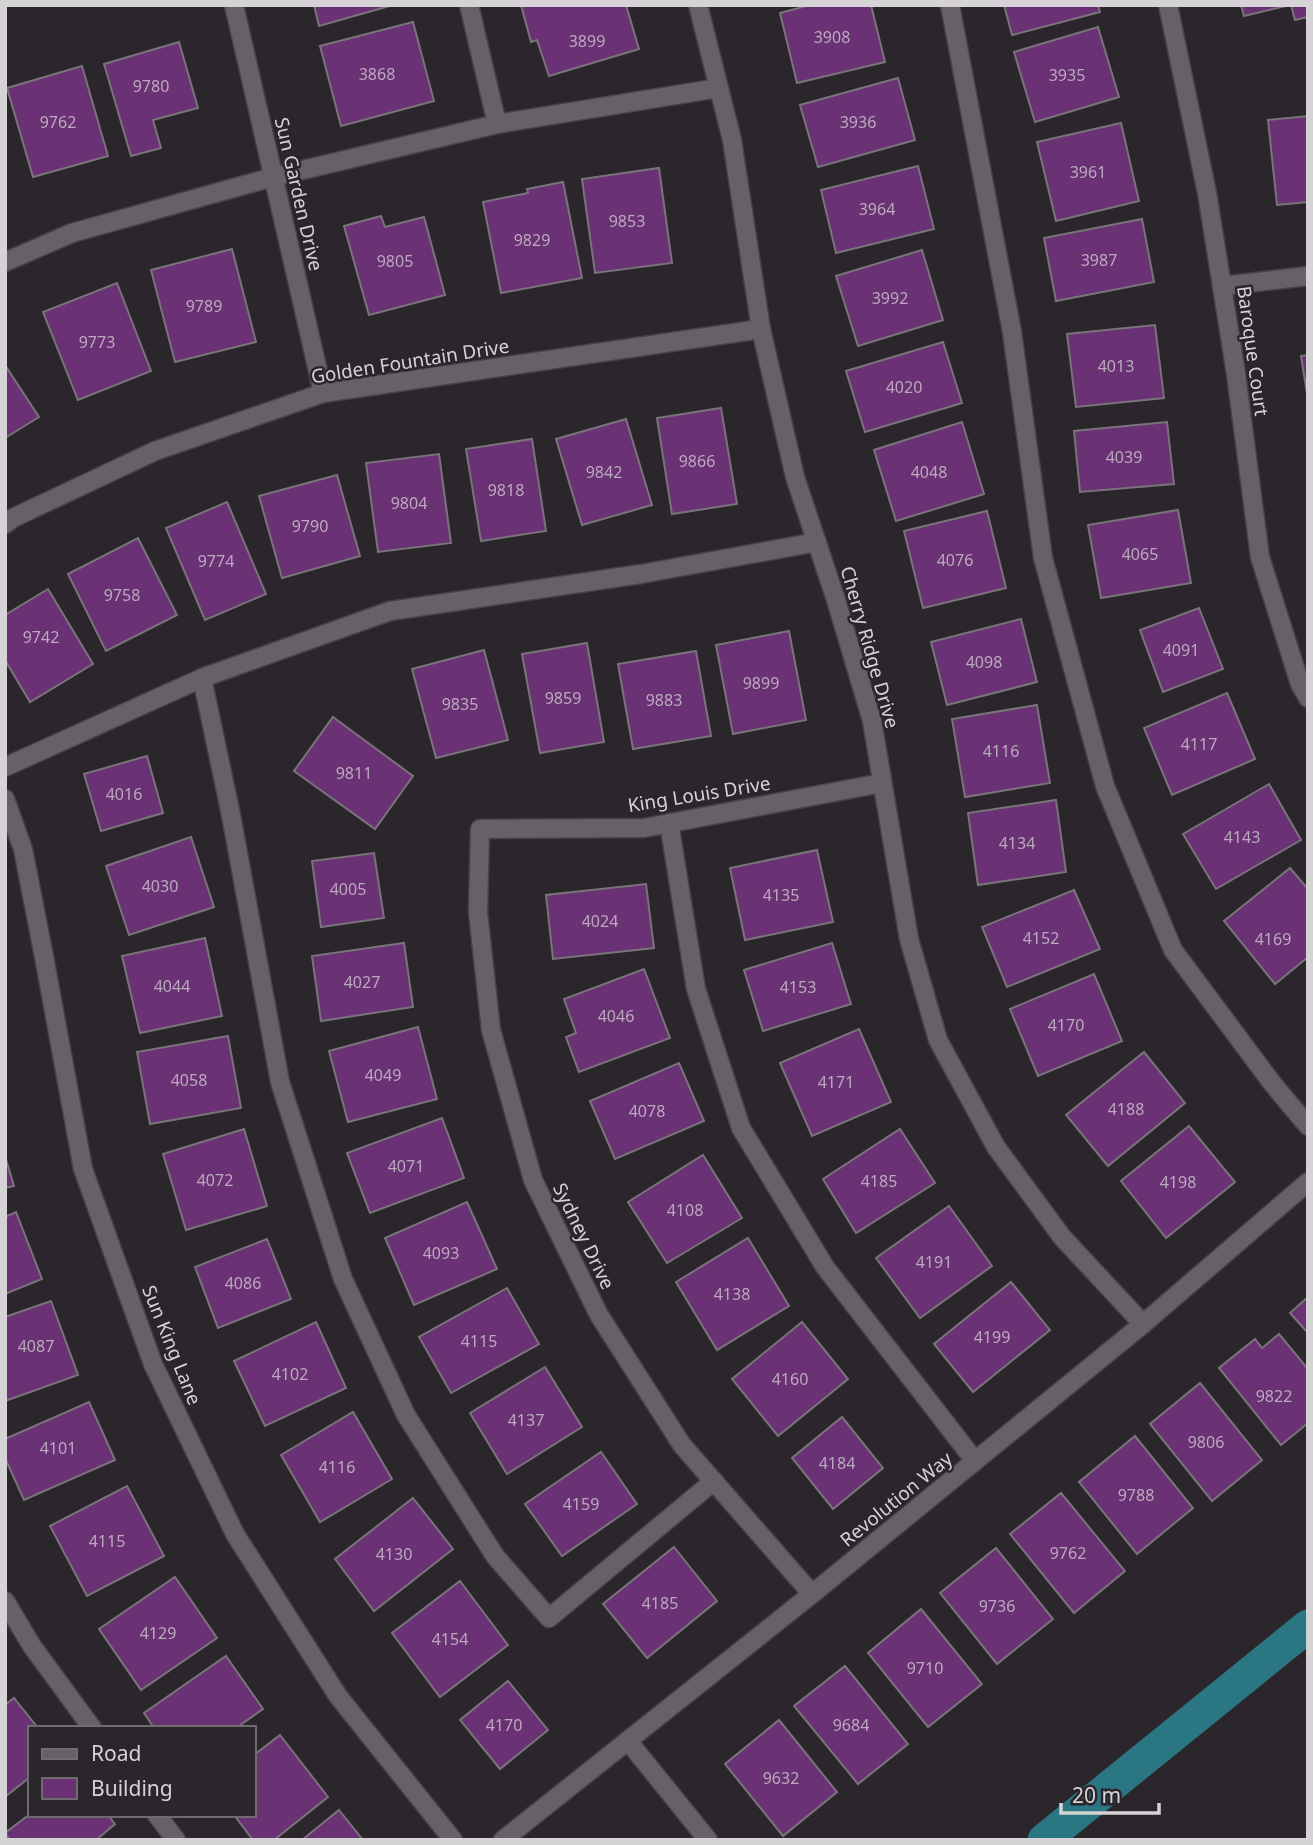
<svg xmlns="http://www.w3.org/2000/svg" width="1313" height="1845" font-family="'Noto Sans',sans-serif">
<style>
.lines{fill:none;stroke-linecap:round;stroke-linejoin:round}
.canal{stroke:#2b7683;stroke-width:33}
.building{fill:#6a3174;stroke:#79747a;stroke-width:2}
.service-casing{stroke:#464246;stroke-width:21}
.minor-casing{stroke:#464246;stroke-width:21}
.service{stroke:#676167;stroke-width:18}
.minor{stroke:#676167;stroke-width:18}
.labels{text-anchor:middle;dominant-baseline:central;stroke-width:5;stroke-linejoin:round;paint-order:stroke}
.number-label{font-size:16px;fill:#bbaabe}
.street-label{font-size:19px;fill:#d6d3d6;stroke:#2b262b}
</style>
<rect width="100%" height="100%" fill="#2b262b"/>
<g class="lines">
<polyline class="canal" points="1044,1840 1308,1626"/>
</g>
<g class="building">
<polygon points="314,5 393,5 319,26"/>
<polygon points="521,5 626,5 639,49 549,76 537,40 531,42"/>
<polygon points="810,5 871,5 885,62 797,83 780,13"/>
<polygon points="1004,5 1098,5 1100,12 1012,35"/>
<polygon points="1241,5 1290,5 1244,16"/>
<polygon points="1291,5 1308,5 1308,17 1295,20"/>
<polygon points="413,22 434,101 341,126 320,46"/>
<polygon points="1098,27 1119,97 1035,122 1014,52"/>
<polygon points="179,42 198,108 153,120 161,148 131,156 104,64"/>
<polygon points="82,66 108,156 33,177 7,88"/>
<polygon points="898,78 915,140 818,167 800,105"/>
<polygon points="1308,116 1308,202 1277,205 1268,120"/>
<polygon points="1121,123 1139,201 1056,221 1037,142"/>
<polygon points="918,166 934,229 836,253 821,190"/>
<polygon points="659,168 672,263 595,273 582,179"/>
<polygon points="563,182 582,278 501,293 483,202 528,193 527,189"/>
<polygon points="381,216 385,227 424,217 445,295 369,315 344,226"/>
<polygon points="1142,219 1154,282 1056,301 1044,238"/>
<polygon points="232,249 256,342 175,362 151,270"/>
<polygon points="922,250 943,320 858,346 836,276"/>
<polygon points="117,283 151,371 78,400 43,312"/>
<polygon points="1155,325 1164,398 1076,407 1067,334"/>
<polygon points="943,342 962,403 865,432 846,371"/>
<polygon points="1308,355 1308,400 1301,356"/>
<polygon points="5,365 39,417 5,438"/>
<polygon points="721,408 737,504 672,514 657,418"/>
<polygon points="626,419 652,505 582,525 556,439"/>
<polygon points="962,422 984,494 896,521 874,450"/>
<polygon points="1167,422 1174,484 1080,492 1074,431"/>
<polygon points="532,439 546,531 481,541 466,449"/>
<polygon points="439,454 451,543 378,552 366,463"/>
<polygon points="337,475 360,556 282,578 259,496"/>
<polygon points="227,502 266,594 205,620 166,528"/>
<polygon points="1178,510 1191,583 1101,598 1088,525"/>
<polygon points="987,511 1006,588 923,608 904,531"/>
<polygon points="138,538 177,615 106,651 68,574"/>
<polygon points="48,589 93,664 30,702 5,660 5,615"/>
<polygon points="1199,608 1223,669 1163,692 1140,630"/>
<polygon points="1021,619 1037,682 947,705 931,642"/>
<polygon points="789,631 806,720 733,734 716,645"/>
<polygon points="587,643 604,742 540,753 522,654"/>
<polygon points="484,650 508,740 436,758 412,669"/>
<polygon points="696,651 711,736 633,749 618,664"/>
<polygon points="1227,693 1255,759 1172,795 1144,728"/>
<polygon points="1037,705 1050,783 965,797 952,719"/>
<polygon points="333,717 413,776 375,829 294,771"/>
<polygon points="147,756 163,813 101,831 84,774"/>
<polygon points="1269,784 1301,840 1216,889 1183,834"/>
<polygon points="1056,800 1066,872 978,885 968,813"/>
<polygon points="191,837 214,907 129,935 106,866"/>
<polygon points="817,850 833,922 745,940 730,868"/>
<polygon points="374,853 384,918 321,927 312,861"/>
<polygon points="1290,868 1308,889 1308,957 1275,984 1224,921"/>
<polygon points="646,884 654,948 553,959 546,895"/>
<polygon points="1074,890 1100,949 1007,987 982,927"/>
<polygon points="205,938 222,1016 140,1033 122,956"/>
<polygon points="404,943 413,1007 321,1021 312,956"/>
<polygon points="832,943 851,1004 763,1031 744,970"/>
<polygon points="644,969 670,1038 579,1072 566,1037 576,1033 564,999"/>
<polygon points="1094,974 1122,1041 1038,1076 1010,1009"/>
<polygon points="418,1027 437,1099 348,1122 329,1051"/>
<polygon points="859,1029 891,1102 812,1136 780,1063"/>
<polygon points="228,1036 241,1108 150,1124 137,1052"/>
<polygon points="1144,1052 1185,1103 1108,1166 1066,1115"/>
<polygon points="679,1063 704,1121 615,1159 590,1101"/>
<polygon points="442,1118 464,1178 370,1213 347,1153"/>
<polygon points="1189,1126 1235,1182 1166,1238 1121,1181"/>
<polygon points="244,1129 267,1206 186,1230 163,1154"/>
<polygon points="900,1129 935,1183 856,1233 823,1179"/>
<polygon points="703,1155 742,1218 667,1263 628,1202"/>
<polygon points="5,1156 14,1186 5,1188"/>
<polygon points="467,1202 497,1269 414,1305 385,1238"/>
<polygon points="949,1206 992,1266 920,1318 876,1258"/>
<polygon points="16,1212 42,1279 5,1294 5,1217"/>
<polygon points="748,1238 789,1306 717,1350 676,1282"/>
<polygon points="267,1239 291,1299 218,1328 195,1267"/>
<polygon points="1011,1282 1050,1330 973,1392 934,1344"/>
<polygon points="507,1288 539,1344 451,1393 419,1337"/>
<polygon points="1308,1297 1308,1333 1290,1313"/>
<polygon points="51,1301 78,1375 5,1401 5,1317"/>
<polygon points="316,1322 346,1388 265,1426 234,1361"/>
<polygon points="802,1322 848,1379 778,1436 732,1379"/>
<polygon points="1279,1334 1308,1369 1308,1423 1281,1445 1219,1368 1255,1339 1262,1348"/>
<polygon points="545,1367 582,1427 507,1474 470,1413"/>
<polygon points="1200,1383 1262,1460 1212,1501 1150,1424"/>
<polygon points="89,1402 115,1460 24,1500 5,1458 5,1439"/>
<polygon points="353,1412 392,1479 320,1522 281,1455"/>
<polygon points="842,1417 883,1468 833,1509 792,1458"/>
<polygon points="1135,1436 1193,1508 1137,1554 1079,1482"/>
<polygon points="601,1452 637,1504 562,1556 525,1504"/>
<polygon points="127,1486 164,1556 87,1596 50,1526"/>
<polygon points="1061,1493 1125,1571 1074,1613 1010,1534"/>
<polygon points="413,1498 453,1549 374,1611 335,1559"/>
<polygon points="674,1547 717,1601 647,1658 603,1604"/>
<polygon points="996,1548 1053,1619 997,1664 940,1593"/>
<polygon points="175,1577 217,1638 141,1690 99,1629"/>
<polygon points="460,1581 508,1645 440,1697 392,1633"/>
<polygon points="921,1609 982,1684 928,1727 868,1653"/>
<polygon points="226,1656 263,1709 236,1728 154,1728 144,1713"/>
<polygon points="845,1666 908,1744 858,1784 794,1706"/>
<polygon points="508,1681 548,1730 500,1769 460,1720"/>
<polygon points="14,1698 38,1728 30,1728 30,1777 5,1797 5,1705"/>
<polygon points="779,1720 837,1792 783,1836 725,1764"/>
<polygon points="280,1735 328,1797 274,1840 253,1840 234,1815 254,1815 254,1755"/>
<polygon points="339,1810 363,1840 302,1840"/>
<polygon points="30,1814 30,1815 108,1815 115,1824 96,1840 10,1840 5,1833"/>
</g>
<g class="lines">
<g class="service-casing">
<g id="service">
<polyline points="469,5 497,124"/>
<polyline points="950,5 1012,332 1043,558 1105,786 1173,950 1272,1083 1308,1126"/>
<polyline points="5,262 72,233 273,177 497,124 719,88"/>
<polyline points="202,678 231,815 280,1082 343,1279 406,1415 495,1556 549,1618 714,1481"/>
<polyline points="5,767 202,678 390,611 641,574 817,542"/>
<polyline points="669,823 696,989 741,1128 825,1267 975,1461"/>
<polyline points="5,1601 32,1646 92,1728"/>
<polyline points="157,1815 176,1840"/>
</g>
</g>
<g class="minor-casing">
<g id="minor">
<polyline points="234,5 323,393"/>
<polyline points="698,5 732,140 761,329 795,477 836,600 872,721 909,939 938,1040 996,1147 1062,1237 1143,1324"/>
<polyline points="1168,5 1207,193 1236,374 1260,557 1300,684 1308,698"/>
<polyline points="1222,286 1308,276"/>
<polyline points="5,524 13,518 155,451 323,393 761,329"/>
<polyline points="5,799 23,849 45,962 83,1169 153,1364 235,1534 338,1696 453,1840"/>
<polyline points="812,1594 682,1445 599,1315 533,1180 491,1030 478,912 480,829 644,828 882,783"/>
<polyline points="628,1741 708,1840"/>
<polyline points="503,1840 812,1594 1143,1324 1308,1182"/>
</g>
</g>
<use href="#service" class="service"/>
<use href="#minor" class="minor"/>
</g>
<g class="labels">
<g class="number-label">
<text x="832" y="37">3908</text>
<text x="587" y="41">3899</text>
<text x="377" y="74">3868</text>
<text x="1067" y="75">3935</text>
<text x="151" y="86">9780</text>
<text x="58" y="122">9762</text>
<text x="858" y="122">3936</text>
<text x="1088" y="172">3961</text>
<text x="877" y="209">3964</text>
<text x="627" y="221">9853</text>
<text x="532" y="240">9829</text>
<text x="1099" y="260">3987</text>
<text x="395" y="261">9805</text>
<text x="890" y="298">3992</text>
<text x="204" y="306">9789</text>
<text x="97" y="342">9773</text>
<text x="1116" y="366">4013</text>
<text x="904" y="387">4020</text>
<text x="1124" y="457">4039</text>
<text x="697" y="461">9866</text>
<text x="604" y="472">9842</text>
<text x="929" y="472">4048</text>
<text x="506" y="490">9818</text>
<text x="409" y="503">9804</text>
<text x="310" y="526">9790</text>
<text x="1140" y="554">4065</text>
<text x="955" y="560">4076</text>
<text x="216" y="561">9774</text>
<text x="122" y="595">9758</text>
<text x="41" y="637">9742</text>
<text x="1181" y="650">4091</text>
<text x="984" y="662">4098</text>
<text x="761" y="683">9899</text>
<text x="563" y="698">9859</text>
<text x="664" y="700">9883</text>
<text x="460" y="704">9835</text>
<text x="1199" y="744">4117</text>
<text x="1001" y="751">4116</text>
<text x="354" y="773">9811</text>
<text x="124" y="794">4016</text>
<text x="1242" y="837">4143</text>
<text x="1017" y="843">4134</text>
<text x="160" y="886">4030</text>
<text x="348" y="889">4005</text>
<text x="781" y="895">4135</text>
<text x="600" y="921">4024</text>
<text x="1041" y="938">4152</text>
<text x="1273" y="939">4169</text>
<text x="362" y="982">4027</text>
<text x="172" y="986">4044</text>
<text x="798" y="987">4153</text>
<text x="616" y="1016">4046</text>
<text x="1066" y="1025">4170</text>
<text x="383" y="1075">4049</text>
<text x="189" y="1080">4058</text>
<text x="836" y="1082">4171</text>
<text x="1126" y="1109">4188</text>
<text x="647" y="1111">4078</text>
<text x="406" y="1166">4071</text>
<text x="215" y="1180">4072</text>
<text x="879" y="1181">4185</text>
<text x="1178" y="1182">4198</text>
<text x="685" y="1210">4108</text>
<text x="441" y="1253">4093</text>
<text x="934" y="1262">4191</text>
<text x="243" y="1283">4086</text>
<text x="732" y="1294">4138</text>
<text x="992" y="1337">4199</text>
<text x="479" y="1341">4115</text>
<text x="36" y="1346">4087</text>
<text x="290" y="1374">4102</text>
<text x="790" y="1379">4160</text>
<text x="1274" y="1396">9822</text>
<text x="526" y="1420">4137</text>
<text x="1206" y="1442">9806</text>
<text x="58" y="1448">4101</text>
<text x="837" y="1463">4184</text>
<text x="337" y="1467">4116</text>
<text x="1136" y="1495">9788</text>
<text x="581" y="1504">4159</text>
<text x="107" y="1541">4115</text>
<text x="1068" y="1553">9762</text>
<text x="394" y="1554">4130</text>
<text x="660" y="1603">4185</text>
<text x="997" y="1606">9736</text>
<text x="158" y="1633">4129</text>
<text x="450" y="1639">4154</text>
<text x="925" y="1668">9710</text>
<text x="504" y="1725">4170</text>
<text x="851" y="1725">9684</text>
<text x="781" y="1778">9632</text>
</g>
<g class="street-label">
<text transform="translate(299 194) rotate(77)">Sun Garden Drive</text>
<text transform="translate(1253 351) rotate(82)">Baroque Court</text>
<text transform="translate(410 361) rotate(-9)">Golden Fountain Drive</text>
<text transform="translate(870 647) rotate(74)">Cherry Ridge Drive</text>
<text transform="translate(699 794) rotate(-9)">King Louis Drive</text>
<text transform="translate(584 1236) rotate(64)">Sydney Drive</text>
<text transform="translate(172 1345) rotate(68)">Sun King Lane</text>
<text transform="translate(896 1499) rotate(-39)">Revolution Way</text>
</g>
</g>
<rect width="1313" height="1845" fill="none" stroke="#d6d3d6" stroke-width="14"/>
<rect x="28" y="1726" width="228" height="91" fill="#2b262b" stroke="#6f6b6f" stroke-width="2"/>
<rect x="42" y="1749" width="35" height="10" fill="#676167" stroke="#6f6b6f" stroke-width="2"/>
<text x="91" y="1761" font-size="21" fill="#d6d3d6">Road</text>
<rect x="42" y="1778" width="35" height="21" fill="#6a3174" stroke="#6f6b6f" stroke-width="2"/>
<text x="91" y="1796" font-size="21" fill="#d6d3d6">Building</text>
<path d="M1061 1803v10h98v-10" fill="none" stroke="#d6d3d6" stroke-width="3.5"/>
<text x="1072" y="1803" font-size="21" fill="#d6d3d6" stroke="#2b262b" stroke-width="5" paint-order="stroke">20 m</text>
</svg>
